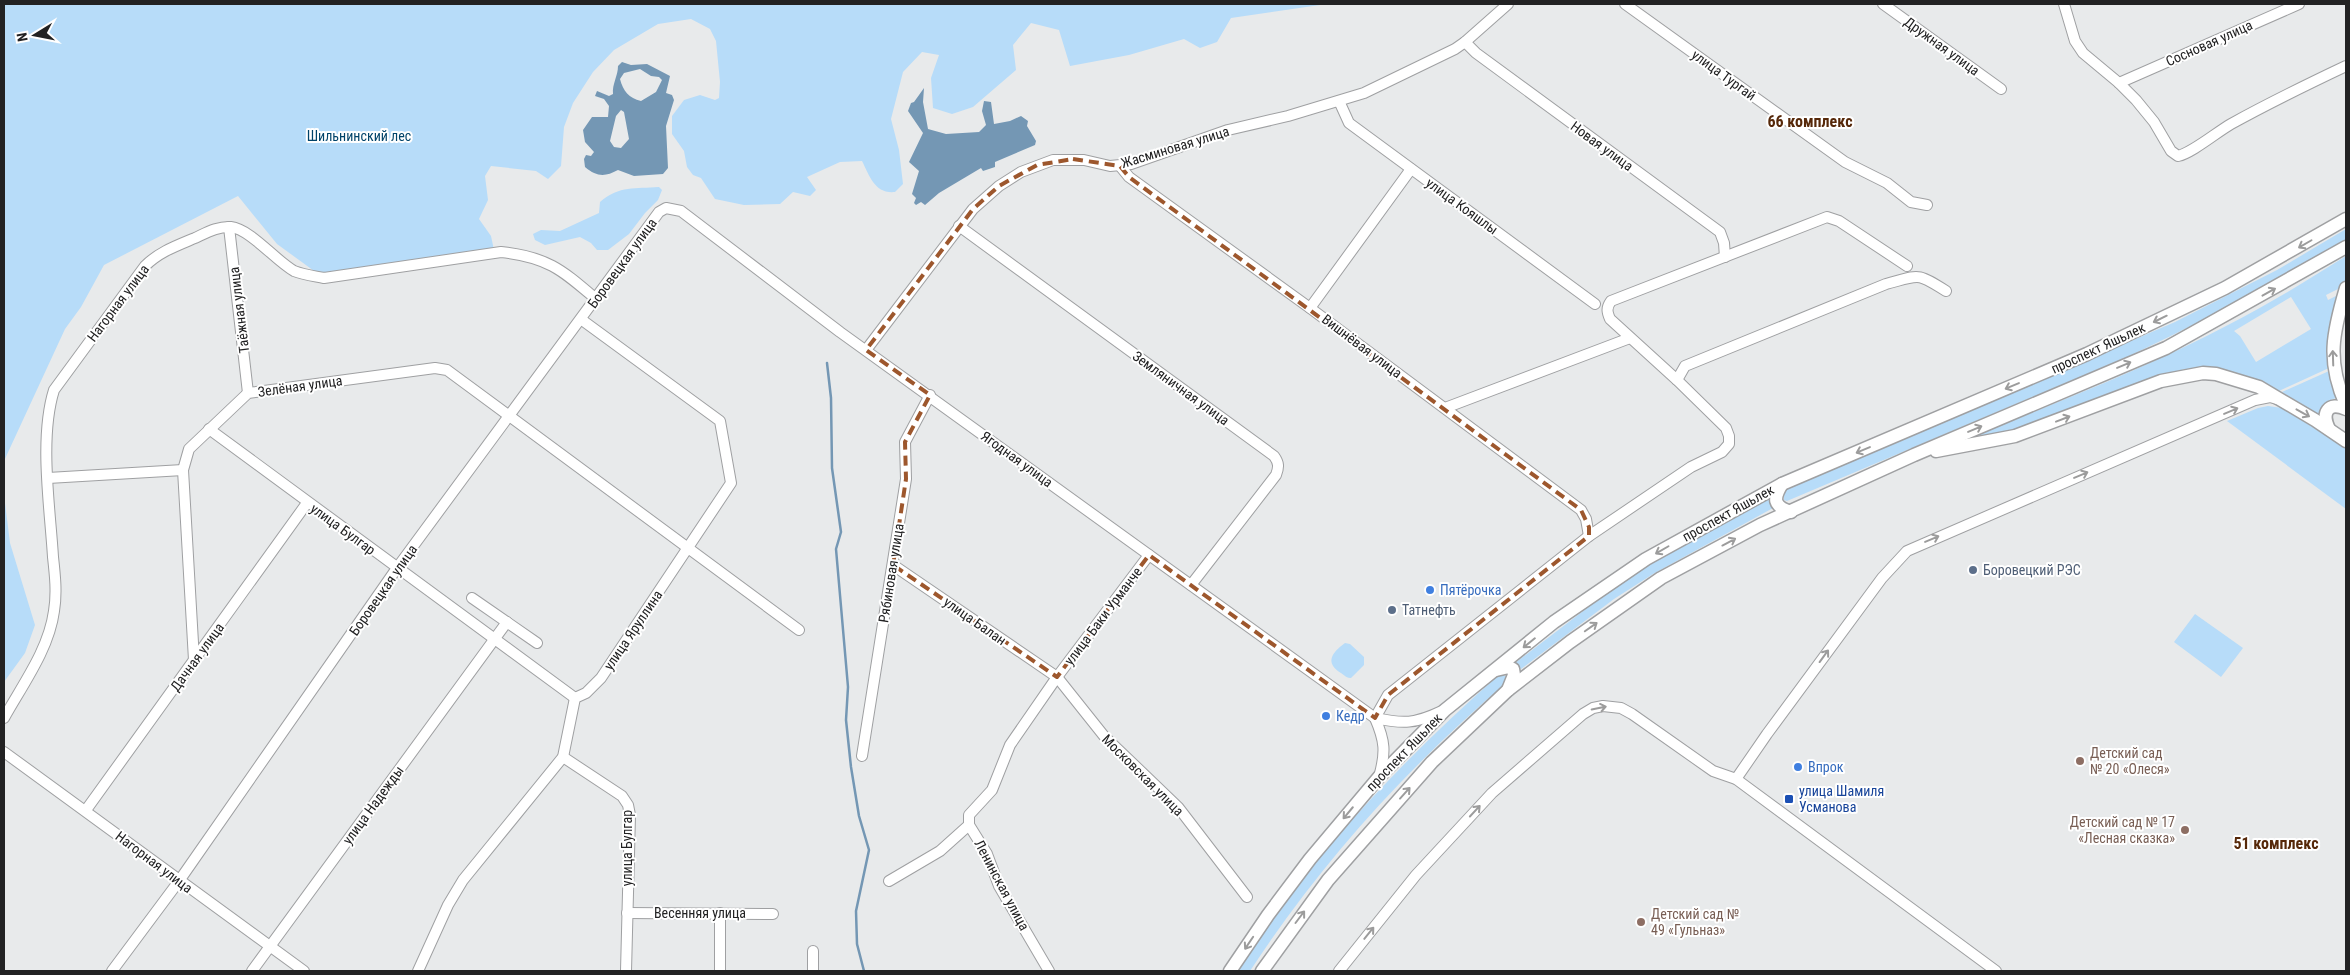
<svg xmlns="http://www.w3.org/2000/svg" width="2350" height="975" font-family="'Roboto Condensed',sans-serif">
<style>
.green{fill:#b7dcf9;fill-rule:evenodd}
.water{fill:#7497b4;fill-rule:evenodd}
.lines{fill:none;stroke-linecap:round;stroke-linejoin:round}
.stream{stroke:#7497b4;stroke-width:2.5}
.minor-casing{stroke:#9fa0a2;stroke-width:12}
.major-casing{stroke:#9fa0a2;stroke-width:15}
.minor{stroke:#fff;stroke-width:10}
.major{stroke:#fff;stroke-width:12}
.oneway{stroke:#9c9c9c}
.marked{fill:none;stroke:#9d572d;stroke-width:4;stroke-dasharray:10 6;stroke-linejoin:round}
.service-dot{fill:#5c6f8a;stroke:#fff;stroke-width:2}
.shop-dot{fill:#3f7fe0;stroke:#fff;stroke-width:2}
.education-dot{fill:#8d6e63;stroke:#fff;stroke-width:2}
.transit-dot{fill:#1a4fb4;stroke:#fff;stroke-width:2}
.labels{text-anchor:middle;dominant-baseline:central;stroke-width:4;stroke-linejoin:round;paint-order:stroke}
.street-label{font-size:14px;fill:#222223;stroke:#fff}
.park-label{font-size:14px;fill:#004369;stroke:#fff}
.service-label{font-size:14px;fill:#4e5e75;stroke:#fff;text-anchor:start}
.shop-label{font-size:14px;fill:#366cbe;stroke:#fff;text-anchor:start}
.education-label{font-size:14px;fill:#785e54;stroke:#fff;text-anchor:start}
.transit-label{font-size:14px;fill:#164399;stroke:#fff;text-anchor:start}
.quarter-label{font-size:16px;font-weight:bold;fill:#562809;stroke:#fff}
</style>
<rect width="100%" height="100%" fill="#e8eaeb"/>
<g class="green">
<path d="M4,4H1327L1231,18L1217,42L1200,48L1184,39L1129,55L1070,66L1059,30L1031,23L1013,45L1016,70L973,107L952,114L933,108L931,78L939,55L922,52L903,72L891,119L899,150L903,184L895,192C875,194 870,177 862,161L840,162L807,177L816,190L810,196L793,192L780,204L744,205L715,199L701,178L693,175L687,167L684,151L672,134V116L684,100L700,95L715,100L719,98L720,82L716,41L710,29L691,19L658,24L614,50L593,72L573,103L564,127L561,166L548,179L536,171L491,166L485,176L488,200L479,219L491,236L494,250L321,276L277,244L238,196L104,265L81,307L65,329L4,461Z"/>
<path d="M659,187L662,190L658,200L645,213L629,234L608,250H597L591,243L580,237L545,245L535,240L533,234L541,230L560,231L599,213L600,202C620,185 635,189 659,187Z"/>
<path d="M2346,229V240C2276,283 2203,321 2129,356L1787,501L1784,500V493L1787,489L2175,322L2277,270Z"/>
<path d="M2346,256V285L2326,295L2328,300L2342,293L2329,368L2279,391L2266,384L2203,368L2185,369L2160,376L2027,427L1963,441C2052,404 2143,370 2228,325C2269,304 2308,280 2346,256ZM2291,297L2311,329L2256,362L2240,336L2234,331Z"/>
<polygon points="2329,371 2338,397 2326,402 2318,414 2282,392"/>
<polygon points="2268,406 2282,408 2346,448 2346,509 2227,421 2258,408"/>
<polygon points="4,495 10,543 35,625 25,653 4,682"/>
<polygon points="1768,499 1773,508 1653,574 1614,599 1521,669 1515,663 1608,592 1647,566"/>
<polygon points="2195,614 2243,648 2221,677 2174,642"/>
<path d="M1345,643L1350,644L1364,657V665L1351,678C1347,678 1345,676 1341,673C1325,663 1331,653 1345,643Z"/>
<path d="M1500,674L1508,677V681C1409,766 1321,862 1250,971H1238C1308,859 1401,761 1500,674Z"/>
</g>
<g class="water">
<path d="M622,62L631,65L647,64L670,76L666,93L672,95L674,100L666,126L668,168L663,174L634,176L618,170C605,177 597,177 585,167L584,159L586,155L591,156L594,152L585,142L583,130L592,117H608L609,106L604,99L595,96L597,91L609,96L613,94C612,84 618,76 618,66ZM640,69L651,76L659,77L662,80L656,92L641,101C629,98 623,91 620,79L624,73ZM621,110L624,112L629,139L621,148L614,147L610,141L616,116Z"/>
<polygon points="924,88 923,102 928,129 946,134 979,132 986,125 982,111 984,101 991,102 994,124 1010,121 1021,116 1028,121 1027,126 1036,141 1035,145 995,162 995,167 983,171 981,168 939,193 925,205 921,202 916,205 914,203 916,198 912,194 919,171 909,162 923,133 908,111 911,103 914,102"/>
</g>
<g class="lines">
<polyline class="stream" points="827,363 831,398 832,468 841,532 836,549 848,687 846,720 851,767 859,816 869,850 856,911 857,944 864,971"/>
<g class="minor-casing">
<g id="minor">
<polyline points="1625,4 1845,162 1887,183 1911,202 1927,205"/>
<polyline points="1883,4 2001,89"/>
<path d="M2064,4L2075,41L2083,53L2119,83L2136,100L2154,122L2171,151L2178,156C2192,153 2217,132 2231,124C2269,103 2308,84 2346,66"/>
<polyline points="1465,42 1476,53 1720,232 1724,243 1725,257"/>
<polyline points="2119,83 2299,4"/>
<polyline points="1339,101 1349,123 1595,304"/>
<polyline points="1120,166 1129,177 1310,308 1581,510 1586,519 1589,536"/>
<path d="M959,226L1274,456C1279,463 1279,467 1276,475L1191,585"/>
<polyline points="229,227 248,393"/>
<polyline points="1310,308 1411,169"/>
<polyline points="866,350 973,209 999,186 1021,172 1053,160 1084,160 1110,166 1131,164 1228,130 1288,116 1364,93 1455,49 1465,42 1508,4"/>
<path d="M1677,380L1685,366L1886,284C1920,275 1916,272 1946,291"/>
<polyline points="1445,408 1630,338"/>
<polyline points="209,429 575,698"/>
<polyline points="48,478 183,470"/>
<polyline points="893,565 1057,677 1104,736 1178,807 1247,897"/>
<polyline points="472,598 537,643"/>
<polyline points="194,660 183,470 189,449 248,393 435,368 447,370 799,630"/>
<path d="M4,718C23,684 49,649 54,611C57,593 55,575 53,557C50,507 39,438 54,390L145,266C159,252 176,246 195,238C206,233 218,226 231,227C250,229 276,261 294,271C304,275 314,276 324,278L501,252C548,257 562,270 596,299"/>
<path d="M1375,718L1388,695L1589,536L1691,467L1722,452L1729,444V436L1726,428L1677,380L1610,319C1607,312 1606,308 1611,301L1827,217L1839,221L1907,266"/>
<path d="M1375,718C1385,741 1386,752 1379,777"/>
<polyline points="4,752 304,971"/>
<polyline points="862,756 906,479 905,442 930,395"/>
<polyline points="563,757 622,796 628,805 630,815 626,971"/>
<polyline points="1736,779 1767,734 1882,578 1907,551 2255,400 2270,397 2277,399"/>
<polyline points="86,810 307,503"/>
<polyline points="969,825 969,815 992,790 1010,745 1057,677 1149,555"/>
<polyline points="969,825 987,854 999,886 1049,971"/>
<polyline points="889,881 940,851 969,825"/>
<polyline points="627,913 773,914"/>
<polyline points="720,913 720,971"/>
<path d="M112,971L179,881L397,568L659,212L666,208L681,211L840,332L1375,718C1403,724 1415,724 1442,711"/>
<polyline points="252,971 507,622"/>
<polyline points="418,971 448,905 463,880 563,757 575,698 586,693 601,678 731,483 720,421 582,320"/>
<polyline points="813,971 813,951"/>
<polyline points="1339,971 1416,875 1492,793 1583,714 1593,708 1603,706 1621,708 1632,714 1713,771 1736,779 1996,971"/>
</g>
</g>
<g class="major-casing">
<g id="major">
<path d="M2346,288C2333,332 2326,361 2346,405"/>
<path d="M2329,429C2321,413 2328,401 2346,409"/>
<polyline points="1936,451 2015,436 2161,381 2203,373 2216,374 2259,387 2315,420 2346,441"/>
<path d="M1782,484C1773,499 1773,506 1791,512"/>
<polyline points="1496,670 1509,667 1513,669 1514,675 1508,690"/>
<polyline points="1230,971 1268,915 1310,859 1379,777 1445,710 1554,622 1646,559 1782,484 2087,354 2225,288 2346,219"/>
<polyline points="1262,971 1328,880 1432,762 1508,690 1570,642 1661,578 1760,525 1914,455 2166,348 2346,247"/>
</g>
</g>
<use href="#minor" class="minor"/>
<use href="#major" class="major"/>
</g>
<defs><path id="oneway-shaft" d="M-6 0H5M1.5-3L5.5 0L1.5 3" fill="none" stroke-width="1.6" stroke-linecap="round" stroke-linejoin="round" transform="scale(1.25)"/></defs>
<g class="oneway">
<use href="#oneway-shaft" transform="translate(2305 244) rotate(150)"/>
<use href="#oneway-shaft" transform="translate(2269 292) rotate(-29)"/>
<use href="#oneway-shaft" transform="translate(2160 319) rotate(154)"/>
<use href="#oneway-shaft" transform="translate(2333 358) rotate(-92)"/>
<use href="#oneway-shaft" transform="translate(2124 365) rotate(-23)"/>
<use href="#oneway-shaft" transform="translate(2012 386) rotate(157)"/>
<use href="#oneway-shaft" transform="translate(2231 411) rotate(-23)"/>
<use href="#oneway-shaft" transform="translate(2303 413) rotate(29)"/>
<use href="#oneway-shaft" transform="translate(2063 419) rotate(-21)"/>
<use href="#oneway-shaft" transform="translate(1975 429) rotate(-23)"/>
<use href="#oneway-shaft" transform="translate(1863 450) rotate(157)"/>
<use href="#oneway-shaft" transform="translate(2081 475) rotate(-23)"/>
<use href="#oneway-shaft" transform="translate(1932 539) rotate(-23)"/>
<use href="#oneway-shaft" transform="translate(1729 542) rotate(-28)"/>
<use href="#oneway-shaft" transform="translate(1662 550) rotate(150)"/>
<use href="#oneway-shaft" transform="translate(1591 627) rotate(-35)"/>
<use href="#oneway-shaft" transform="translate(1529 643) rotate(141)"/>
<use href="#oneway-shaft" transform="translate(1824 656) rotate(-54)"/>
<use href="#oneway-shaft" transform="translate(1599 708) rotate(-12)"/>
<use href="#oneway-shaft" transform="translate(1405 793) rotate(-48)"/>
<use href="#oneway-shaft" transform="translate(1475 811) rotate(-47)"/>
<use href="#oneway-shaft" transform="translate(1348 813) rotate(130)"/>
<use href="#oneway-shaft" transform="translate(1300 917) rotate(-53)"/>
<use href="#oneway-shaft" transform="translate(1369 933) rotate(-51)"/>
<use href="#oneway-shaft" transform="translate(1249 943) rotate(124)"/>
</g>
<path class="marked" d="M1073,159L1120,166L1129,177L1581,510L1589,527V536L1388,695L1375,718L1149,555L1057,677L893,565L906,479L905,442L930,395L866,350L973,209L999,186L1037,165Z"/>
<g class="service-dot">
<circle cx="1973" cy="570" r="5"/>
<circle cx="1392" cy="610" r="5"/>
</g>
<g class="shop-dot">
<circle cx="1430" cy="590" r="5"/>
<circle cx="1326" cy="716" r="5"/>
<circle cx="1798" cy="767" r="5"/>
</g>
<g class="education-dot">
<circle cx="2080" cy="761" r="5"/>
<circle cx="2185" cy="830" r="5"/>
<circle cx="1641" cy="922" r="5"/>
</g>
<rect class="transit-dot" x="1784" y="794" width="10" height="10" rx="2.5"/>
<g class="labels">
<g class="street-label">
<text transform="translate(2209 43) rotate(-24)">Сосновая улица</text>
<text transform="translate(1942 46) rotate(36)">Дружная улица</text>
<text transform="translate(1724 75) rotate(36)">улица Тургай</text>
<text transform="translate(1602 146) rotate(36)">Новая улица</text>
<text transform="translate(1175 147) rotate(-17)">Жасминовая улица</text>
<text transform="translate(1462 206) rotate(36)">улица Кояшлы</text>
<text transform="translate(622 263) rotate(-54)">Боровецкая улица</text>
<text transform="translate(118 303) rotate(-53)">Нагорная улица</text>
<text transform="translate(239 310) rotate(-97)">Таёжная улица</text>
<text transform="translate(1362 346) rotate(37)">Вишнёвая улица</text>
<text transform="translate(2098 348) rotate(-25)">проспект Яшьлек</text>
<text transform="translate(300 386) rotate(-8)">Зелёная улица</text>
<text transform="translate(1181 388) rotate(36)">Земляничная улица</text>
<text transform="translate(1017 459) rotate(36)">Ягодная улица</text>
<text transform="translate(1728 513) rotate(-29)">проспект Яшьлек</text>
<text transform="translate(343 529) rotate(36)">улица Булгар</text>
<text transform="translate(891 573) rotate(-81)">Рябиновая улица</text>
<text transform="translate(383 590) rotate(-55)">Боровецкая улица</text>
<text transform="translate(1103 616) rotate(-53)">улица Баки Урманче</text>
<text transform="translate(975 621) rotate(35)">улица Балан</text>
<text transform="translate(633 630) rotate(-56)">улица Яруллина</text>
<text transform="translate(197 657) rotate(-54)">Дачная улица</text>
<text transform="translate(1404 752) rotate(-46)">проспект Яшьлек</text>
<text transform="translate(1143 775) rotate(45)">Московская улица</text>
<text transform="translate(373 805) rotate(-54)">улица Надежды</text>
<text transform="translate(627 848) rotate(-90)">улица Булгар</text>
<text transform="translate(154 862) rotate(37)">Нагорная улица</text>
<text transform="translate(1002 885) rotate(62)">Ленинская улица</text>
<text x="700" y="913">Весенняя улица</text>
</g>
<g class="park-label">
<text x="359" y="136">Шильнинский лес</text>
</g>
<g class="service-label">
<text x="1983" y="570">Боровецкий РЭС</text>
<text x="1402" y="610">Татнефть</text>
</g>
<g class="shop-label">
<text x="1440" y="590">Пятёрочка</text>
<text x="1336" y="716">Кедр</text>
<text x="1808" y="767">Впрок</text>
</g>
<g class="education-label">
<text x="2090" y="753">Детский сад<tspan x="2090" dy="16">№ 20 «Олеся»</tspan></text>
<text x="2175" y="822" text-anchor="end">Детский сад № 17<tspan x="2175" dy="16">«Лесная сказка»</tspan></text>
<text x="1651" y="914">Детский сад №<tspan x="1651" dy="16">49 «Гульназ»</tspan></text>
</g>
<g class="transit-label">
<text x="1799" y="791">улица Шамиля<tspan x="1799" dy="16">Усманова</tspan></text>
</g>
<g class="quarter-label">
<text x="1810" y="121">66 комплекс</text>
<text x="2276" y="843">51 комплекс</text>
</g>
</g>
<rect width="2350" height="975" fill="none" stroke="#222223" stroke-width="10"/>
<g transform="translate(35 35) rotate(260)" stroke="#ffffff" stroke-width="4" paint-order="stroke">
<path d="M0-4L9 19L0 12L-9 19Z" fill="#222223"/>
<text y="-8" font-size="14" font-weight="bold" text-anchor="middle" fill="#222223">N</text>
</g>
</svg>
